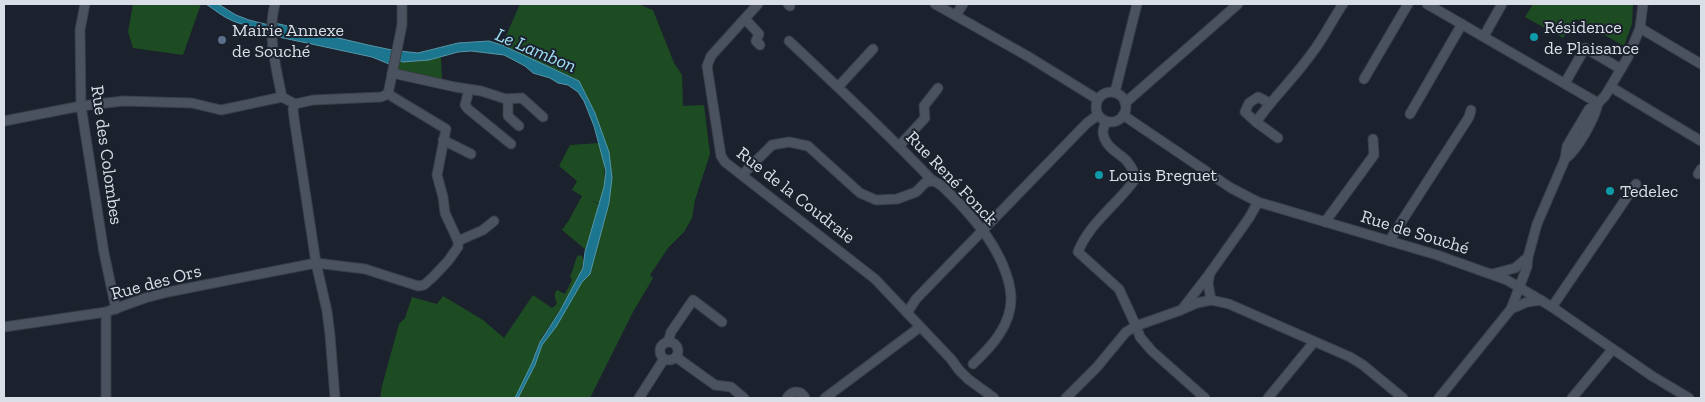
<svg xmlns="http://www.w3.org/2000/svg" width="1705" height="402" font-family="'Zilla Slab',serif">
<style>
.green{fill:#1d4c23}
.water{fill:#1d768f;stroke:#5696a9}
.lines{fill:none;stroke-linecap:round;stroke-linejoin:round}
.minor-casing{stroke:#393e47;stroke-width:11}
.minor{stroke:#4a525f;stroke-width:9}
.culture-dot{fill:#0f9aa8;stroke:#1b212d;stroke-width:2}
.service-dot{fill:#5c6f8a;stroke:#1b212d;stroke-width:2}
.labels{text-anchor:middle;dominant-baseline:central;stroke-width:4;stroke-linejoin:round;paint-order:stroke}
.poi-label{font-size:18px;fill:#dadfe7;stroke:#1b212d;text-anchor:start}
.street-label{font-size:18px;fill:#dadfe7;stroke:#1b212d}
.water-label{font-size:19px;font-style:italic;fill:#a0e0f6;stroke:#1b212d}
</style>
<rect width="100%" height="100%" fill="#1b212d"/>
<g class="green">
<polygon points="133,4 201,4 183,55 133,48 128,32"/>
<polygon points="520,4 638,4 653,10 674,63 682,75 683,106 704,105 710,154 695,200 692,218 684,232 668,248 650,275 653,278 633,312 590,398 518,398 535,365 542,345 556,327 582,282 590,274 609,203 612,178 609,152 595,113 579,81 502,45"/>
<polygon points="1533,4 1633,4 1632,24 1624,46 1576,19 1563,38 1525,17"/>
<path d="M441,57L442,81L400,71L397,68L398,60C411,64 428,60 441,57Z"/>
<path d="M599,143C606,168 607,178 600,204L590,200L600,205L586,250L562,230L569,220L582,196L572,190L577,181L559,166L570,145Z"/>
<path d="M578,255L582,256C591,272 548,325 540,341C536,348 535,356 532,363C528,375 521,387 515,398H380L382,386L399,324L405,318L412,297L437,304L443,296L483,320L504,338L533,295L552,308L557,304C555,298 553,296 557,290L565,294L572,280L570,276C574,269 574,262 578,255Z"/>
</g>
<g class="water">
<path d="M206,4H218L236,15L249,20L269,25L275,23L368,45L392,50L389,64L372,57L274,36C266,26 246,27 233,21C223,17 215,10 206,4Z"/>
<polygon points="489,41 502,45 579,81 595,113 609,152 612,178 609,203 590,274 582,282 556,327 542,345 535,365 518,398 515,398 532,363 540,342 560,311 583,268 585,252 604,187 606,171 594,126 584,101 578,92 568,85 558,83 550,78 533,73 525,66 504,55 471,51 458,52 429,60 403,62 398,60 400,51 418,53 458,43"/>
</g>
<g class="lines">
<g class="minor-casing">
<g id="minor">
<polyline points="85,4 80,30 81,106 104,253 116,309"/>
<path d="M275,4C267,33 276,68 282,97"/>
<polyline points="758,4 711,56 707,66 721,156 725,162 875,279 951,359 959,370 968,379 994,398"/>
<polyline points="788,4 790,6"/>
<polyline points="935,4 1029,57 1097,99"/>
<polyline points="1427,4 1598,103"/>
<polyline points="956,15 963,4"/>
<polyline points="745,19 759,34 756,41 760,45"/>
<polyline points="1640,28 1701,64"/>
<polyline points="1484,36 1502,4"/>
<path d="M789,41C837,86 885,131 930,178C934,182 939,183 943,187C958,201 973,218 986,235C998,252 1010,276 1011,297C1012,325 991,347 973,364"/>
<polyline points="392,73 455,87 481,91 506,99 522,98 543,117"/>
<polyline points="1364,79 1408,4"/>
<polyline points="1565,83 1585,48 1621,69"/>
<polyline points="838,87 873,49"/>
<polyline points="1611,87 1701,141"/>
<polyline points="469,90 465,105 468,109 511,144"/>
<polyline points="1115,92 1137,4"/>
<circle cx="1111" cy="107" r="15"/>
<polyline points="508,99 508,116 519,126"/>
<polyline points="1125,103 1238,4"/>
<polyline points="1270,103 1258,97 1249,103 1245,112 1256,122 1278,138"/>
<polyline points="295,104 293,109 294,118 316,263 327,311 330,335 335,398"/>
<polyline points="295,104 313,100 381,97 388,94 402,25 402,4"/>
<polyline points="1410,114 1462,24"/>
<polyline points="1123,115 1231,188 1258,202 1437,255 1507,280 1552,307 1652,376 1689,398"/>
<polyline points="4,121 81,106 123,101 192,103 221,110 282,97 295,104"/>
<path d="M1106,121C1105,124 1103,129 1103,132C1104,146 1117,152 1126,160C1131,166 1134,171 1136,178C1119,203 1089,223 1078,252L1119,289L1136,326L1140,337L1152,351L1205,398"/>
<path d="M1256,122C1273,98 1295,77 1312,53C1324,38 1332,20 1343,4"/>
<polyline points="443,140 471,154"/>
<polyline points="899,146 925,118 924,106 938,88"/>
<path d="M1565,159C1577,150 1595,119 1598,103"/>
<polyline points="1698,174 1701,169"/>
<polyline points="742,175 772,145 789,142 808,146 860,193 876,200 897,199 916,192 926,182 933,181"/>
<polyline points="1325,222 1374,155 1373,139"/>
<polyline points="458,241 483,230 494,221"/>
<polyline points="1389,241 1469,117 1471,110"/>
<polyline points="1492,274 1515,268 1528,257"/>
<polyline points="1211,300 1229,304 1350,357 1363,365 1403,398"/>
<polyline points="1552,307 1636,184"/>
<polyline points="1183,308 1210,273 1249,218 1258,202"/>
<polyline points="1511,309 1527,302 1541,300"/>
<polyline points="106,312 106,398"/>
<polyline points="907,313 916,299 1087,123 1098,115"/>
<polyline points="4,327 106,312 145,298 168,292 316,263 365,269 418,286 424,285 433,277 448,261 458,247 458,241 445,213 443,197 437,175 446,129 388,94"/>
<polyline points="668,342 671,332 693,300 722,322"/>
<circle cx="669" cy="351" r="9"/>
<polyline points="676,357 715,385 731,387 744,398"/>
<polyline points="639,398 664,359"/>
<path d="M787,398C792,390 801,390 805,398"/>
<polyline points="825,398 920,327"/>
<polyline points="1066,398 1097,367 1126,332 1136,326 1181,310 1197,303 1211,300 1208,283 1210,273"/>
<polyline points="1268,398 1314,342"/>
<polyline points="1439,398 1511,309 1527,267 1528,257 1537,224 1565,159 1567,146 1589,109 1598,103 1605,96 1628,57 1640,28 1643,4"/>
<polyline points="1572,398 1612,350"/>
</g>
</g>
<use href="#minor" class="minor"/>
</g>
<g class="culture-dot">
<circle cx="1534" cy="37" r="5"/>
<circle cx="1099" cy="175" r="5"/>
<circle cx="1610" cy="191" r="5"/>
</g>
<circle class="service-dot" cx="222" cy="40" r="5"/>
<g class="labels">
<g class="poi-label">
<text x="1544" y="27">Résidence<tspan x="1544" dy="21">de Plaisance</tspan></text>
<text x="232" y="30">Mairie Annexe<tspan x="232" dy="21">de Souché</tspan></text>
<text x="1109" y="175">Louis Breguet</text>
<text x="1620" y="191">Tedelec</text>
</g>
<g class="street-label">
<text transform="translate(107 155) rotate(82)">Rue des Colombes</text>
<text transform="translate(952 178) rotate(46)">Rue René Fonck</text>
<text transform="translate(796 195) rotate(38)">Rue de la Coudraie</text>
<text transform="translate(1415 232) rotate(17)">Rue de Souché</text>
<text transform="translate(156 282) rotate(-15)">Rue des Ors</text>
</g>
<g class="water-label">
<text transform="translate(536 50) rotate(23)">Le Lambon</text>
</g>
</g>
<rect width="1705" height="402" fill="none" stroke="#dadfe7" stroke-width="10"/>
</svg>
